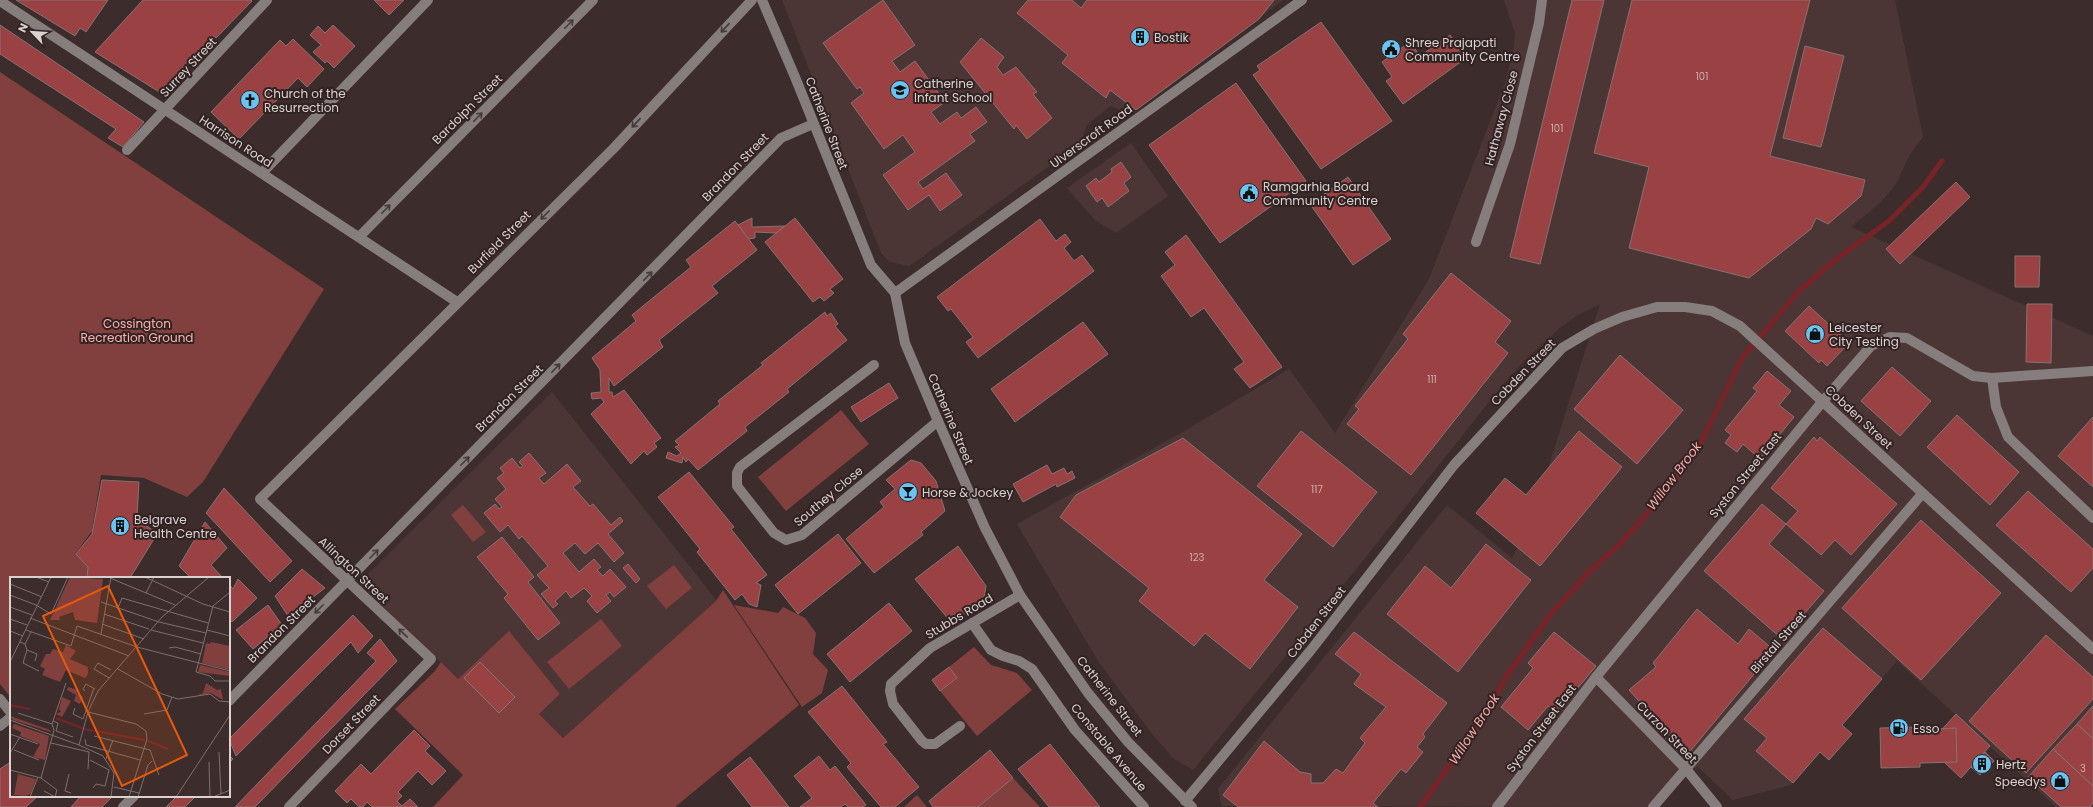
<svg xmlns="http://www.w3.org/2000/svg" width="2093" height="807" font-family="Poppins,sans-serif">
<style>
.built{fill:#4c3635}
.green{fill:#813f3e}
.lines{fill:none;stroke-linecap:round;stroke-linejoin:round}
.stream{stroke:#792328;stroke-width:5}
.building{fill:#9a4143;stroke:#847372}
.minor{stroke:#867e7d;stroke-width:10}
.oneway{stroke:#473a3a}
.labels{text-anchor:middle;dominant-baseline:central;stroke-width:4;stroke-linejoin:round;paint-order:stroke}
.number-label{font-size:10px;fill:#cbadae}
.poi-label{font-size:12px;fill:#dbd1d1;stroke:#322323;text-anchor:start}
.street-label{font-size:12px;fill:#dbd1d1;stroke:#322323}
.park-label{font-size:12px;fill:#feb2af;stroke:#322323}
.water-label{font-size:13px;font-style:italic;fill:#f8acaa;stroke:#322323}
.inset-river{fill:none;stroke:#792328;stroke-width:2}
.inset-road{fill:none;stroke:#7c6f6e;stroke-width:1}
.view{fill:#e8590c;fill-opacity:0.15;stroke:#e8590c;stroke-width:2}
.inset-edge{fill:none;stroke:#dbd1d1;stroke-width:2}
</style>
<rect width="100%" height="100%" fill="#3c2d2c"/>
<g class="built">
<polygon points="782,0 1283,0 1136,110 1127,112 1110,106 1087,125 1079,145 909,266 890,262 881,253"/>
<polygon points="1504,0 1895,0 1923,137 1910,154 1896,184 1882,201 1851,227 2093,336 2093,807 2056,807 1897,661 1791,785 1733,800 1697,766 1656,807 1222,806 1218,789 1447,505 1512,558 1531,522 1600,304 1576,316 1561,327 1525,360 1500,388 1357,568 1193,770 1173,758 1152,734 1098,661 1017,524 1181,433 1289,369 1335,433 1429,279 1505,83 1513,53 1515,33"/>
<polygon points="1131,143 1168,196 1116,233 1095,220 1067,188"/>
<polygon points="552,392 717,601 563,738 539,714 560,694 509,632 458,679 359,583"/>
</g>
<g class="green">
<polygon points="0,72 324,289 203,482 187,497 144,478 101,475 92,531 76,553 88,567 87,578 11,578 11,698 0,684"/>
<polygon points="841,410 869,444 786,511 758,477"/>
<polygon points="463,505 486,532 473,542 451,515"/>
<polygon points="674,565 692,588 666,609 647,586"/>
<polygon points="723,590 799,705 675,807 433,807 463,775 395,709 435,671 441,662 458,679 509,631 560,694 539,714 563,738 716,601"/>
<polygon points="734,605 778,613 783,607 805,618 816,633 813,654 828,670 822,693 802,707"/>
<polygon points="601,619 622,646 569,689 547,662"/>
<polygon points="974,647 991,665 1017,673 1032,690 977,736 940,691 957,678 949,667"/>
<polygon points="1013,778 1040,807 978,807"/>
<polygon points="917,795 927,807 904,807"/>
</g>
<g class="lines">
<polyline class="stream" points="1420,807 1481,722 1506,677 1550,615 1589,572 1620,544 1662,497 1698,449 1742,358 1800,290 1839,257 1889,221 1923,187 1942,161"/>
</g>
<g class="building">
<polygon points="16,0 108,0 86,32 80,28 75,36"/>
<polygon points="143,0 251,0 252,1 216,38 214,36 161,93 95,52"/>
<polygon points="374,0 404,0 389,15"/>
<polygon points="883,0 915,45 892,61 900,72 915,61 945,102 931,112 940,124 957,112 961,118 976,107 987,122 970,134 975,141 918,182 923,189 946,173 962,195 940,211 929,195 908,210 883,175 915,152 903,135 884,149 851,103 864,93 860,87 857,89 823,43"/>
<polygon points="1028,0 1072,0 1081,8 1087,0 1274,0 1259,19 1136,110 1110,90 1106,98 1062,63 1068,55 1017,13"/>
<polygon points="1572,0 1604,0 1540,264 1510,257"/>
<polygon points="1632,0 1810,0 1770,156 1865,180 1861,196 1828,224 1816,218 1811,229 1749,278 1629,248 1649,167 1594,153"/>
<polygon points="1321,22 1392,121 1321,169 1253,75 1260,70 1257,66"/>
<polygon points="0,25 144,122 123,147 108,138 116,129 0,54"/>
<polygon points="333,25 355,46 334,68 327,61 325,63 313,52 321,45 310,35 318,26 325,33"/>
<polygon points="1450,35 1466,58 1403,104 1386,81 1392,77 1382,62 1410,42 1420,56"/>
<polygon points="981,38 1004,57 997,67 1003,75 1016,67 1037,92 1033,94 1052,118 1027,139 1016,125 1014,129 960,62"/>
<polygon points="293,39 324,69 307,87 298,78 239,139 211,112 280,40 286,46"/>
<polygon points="1805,46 1844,56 1821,147 1783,138"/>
<polygon points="1236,83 1306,181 1220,243 1149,145"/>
<polygon points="1121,162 1131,177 1124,183 1129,191 1108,207 1102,198 1097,202 1086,186 1096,178 1099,182 1112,172 1111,169"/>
<polygon points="1348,177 1391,239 1353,265 1310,204"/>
<polygon points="1956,182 1970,197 1900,264 1886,249"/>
<polygon points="752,218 752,227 785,226 776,233 755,232 755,238 748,239 738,225"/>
<polygon points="795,218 843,279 830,289 834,293 824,301 820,297 813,302 765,242"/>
<polygon points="1040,219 1056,241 1065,234 1071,242 1064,248 1074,261 1082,255 1094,271 978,358 966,342 973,337 951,309 948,311 937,297"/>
<polygon points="735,221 757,250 712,286 718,293 659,340 663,347 614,386 609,378 609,392 612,392 613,397 624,390 661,438 654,443 657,447 647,455 644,451 631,464 591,414 604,402 601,398 592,399 591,393 601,392 600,370 592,358 636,321 632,315 691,267 686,260"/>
<polygon points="1186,235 1282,367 1250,388 1234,369 1244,362 1204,308 1191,317 1161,276 1175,265 1165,252"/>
<polygon points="2015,256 2040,256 2039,287 2015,287"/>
<polygon points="1451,273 1511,321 1495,342 1508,353 1411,475 1347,424 1359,409 1355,406 1408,339 1403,334"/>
<polygon points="2027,304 2052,304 2051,363 2026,362"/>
<polygon points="1809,306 1849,343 1827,366 1821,360 1819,363 1785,331"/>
<polygon points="825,312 827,316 831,313 838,324 835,326 847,340 787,389 789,392 745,427 747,431 698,470 688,459 686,462 683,457 682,463 666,458 668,452 677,456 681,453 675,447 679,445 675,441 720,404 718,401 763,365 761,363"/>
<polygon points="1083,322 1108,354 1015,422 991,389"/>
<polygon points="1620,355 1683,410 1637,464 1574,409"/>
<polygon points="1892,367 1931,401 1900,436 1861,401"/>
<polygon points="1767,371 1791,391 1779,405 1794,417 1760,459 1743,444 1737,452 1725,443 1731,435 1725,430 1757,391 1753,388"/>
<polygon points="889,383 898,398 861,422 851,407"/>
<polygon points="1957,415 2019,472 1990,505 1927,447"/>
<polygon points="2093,417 2093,487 2058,456"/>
<polygon points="1301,431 1377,492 1333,547 1257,486"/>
<polygon points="1579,431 1622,467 1540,566 1476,513 1505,478 1526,495"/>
<polygon points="1814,437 1817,441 1820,437 1897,504 1851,555 1835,540 1821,555 1786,524 1798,511 1771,488"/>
<polygon points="1183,438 1302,534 1264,580 1298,607 1250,669 1205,633 1194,646 1139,601 1149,588 1060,517 1076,495"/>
<polygon points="529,453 546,473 539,478 544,484 567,464 581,481 573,487 590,506 593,504 611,525 620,517 623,521 608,534 624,553 614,562 598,543 585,554 575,543 563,553 579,572 594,559 601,567 597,570 603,576 610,569 626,587 614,597 610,592 606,595 611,601 597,613 587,601 592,596 584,588 571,598 566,591 555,601 558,604 553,608 541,594 549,588 537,575 548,566 522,536 519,539 508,525 500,532 484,513 495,504 499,509 502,507 495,499 506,489 497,478 504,473 500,468 512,458 520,468 523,466 519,462"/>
<polygon points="911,460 921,463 936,481 945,511 921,532 923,535 874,573 846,539 884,507 880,502 895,489 886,480"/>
<polygon points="1047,465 1052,474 1064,468 1067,474 1072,471 1075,478 1057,487 1056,484 1023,502 1013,484"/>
<polygon points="689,472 734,527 731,529 767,575 756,583 761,585 757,607 749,604 742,594 735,600 697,552 700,549 658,497"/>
<polygon points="102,480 139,482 137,518 157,534 130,578 87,578 88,567 76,554 92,534"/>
<polygon points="224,488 292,561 270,582 206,513"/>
<polygon points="2028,491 2093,549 2093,568 2071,592 1996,525"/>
<polygon points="1762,504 1786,524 1769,544 1824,591 1782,639 1704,571"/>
<polygon points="1921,520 2001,593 1921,680 1842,608"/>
<polygon points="205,522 227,548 211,565 223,578 191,578 179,566"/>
<polygon points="838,534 861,563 798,614 775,585"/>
<polygon points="502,537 534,577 528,582 560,623 538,640 504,598 508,594 477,557"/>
<polygon points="1486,544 1531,580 1458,672 1387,614 1425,566 1451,588"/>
<polygon points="958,546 986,586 983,604 950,621 915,579"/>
<polygon points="628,564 640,579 636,583 623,568"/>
<polygon points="302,569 325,588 288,616 275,596"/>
<polygon points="238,579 257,598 232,622 229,619 229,584 233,589"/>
<polygon points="889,603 912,631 850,682 827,654"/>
<polygon points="268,605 282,625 253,649 236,630"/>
<polygon points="1697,609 1738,644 1749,629 1774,650 1687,755 1629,690 1656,667 1653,663"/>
<polygon points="353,615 373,636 358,653 351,642 236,756 229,739"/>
<polygon points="1823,628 1882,679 1842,725 1852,734 1829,760 1820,752 1793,783 1756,751 1767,738 1744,719"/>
<polygon points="1354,632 1447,703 1423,734 1425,737 1417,747 1423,752 1406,773 1401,769 1373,803 1378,807 1238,807 1223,795 1264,741 1300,772 1311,774 1311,783 1323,783 1336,769 1343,773 1365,743 1360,738 1386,707 1354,684 1361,674 1335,654"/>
<polygon points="1554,632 1596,666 1557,713 1548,706 1528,730 1501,707 1533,668 1528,663"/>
<polygon points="2046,635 2093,677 2093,699 2026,773 1969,721"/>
<polygon points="380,639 397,661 255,807 235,807 376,661 367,653"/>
<polygon points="480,662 515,697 499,713 464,678"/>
<polygon points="949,667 957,678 940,691 932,680"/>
<polygon points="842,686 887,742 883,744 919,787 895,807 881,807 847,767 851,763 808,712"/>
<polygon points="2093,706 2093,739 2077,724"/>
<polygon points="1956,714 1990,746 1961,778 1927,746"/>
<polygon points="2077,724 2093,739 2093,786 2053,749"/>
<polygon points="1918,727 1918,730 1956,728 1957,762 1920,763 1920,767 1881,768 1880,728"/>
<polygon points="414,730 430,746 425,751 446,771 432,785 418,771 398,792 402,796 397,801 402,806 410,799 418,807 372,807 367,802 363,807 359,807 351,799 347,803 335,791 361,764 371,774"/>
<polygon points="1050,744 1100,807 1049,807 1018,769"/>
<polygon points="2053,749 2093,786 2093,803 2090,807 2061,807 2028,777"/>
<polygon points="990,750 1013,778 978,807 933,807 929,801"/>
<polygon points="1985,752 1994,761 1980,775 1971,767"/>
<polygon points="229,755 233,759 229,763"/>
<polygon points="819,756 830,770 835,766 866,805 863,807 848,807 845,804 841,807 800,807 812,798 794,776"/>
<polygon points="750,757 789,807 752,807 727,775"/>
<polygon points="9,763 11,766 11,796 38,796 26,807 0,807 0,769"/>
<polygon points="81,796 113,796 102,807 71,807"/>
<polygon points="177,796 196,796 185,807 166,807"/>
</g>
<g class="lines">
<g class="minor">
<polyline points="762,0 795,77 871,265 895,293 905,343 938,421 985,528 1020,595 1088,693 1128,742 1192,807"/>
<polyline points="0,1 457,302"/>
<polyline points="127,150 267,0"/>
<polyline points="262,173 428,0"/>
<polyline points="359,237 593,0"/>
<polyline points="1476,242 1510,144 1539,23 1542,0"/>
<polyline points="895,293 1302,0"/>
<polyline points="874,365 740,467 737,473 737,486 774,533 786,540 802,535 938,421"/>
<polyline points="1992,378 1996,407 2008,437 2093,518"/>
<polyline points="972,623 991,650 1003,656 1019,661 1032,669 1075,730 1144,807"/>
<polyline points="1596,677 1686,769 1717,807"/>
<polyline points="0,699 11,713"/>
<polyline points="229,701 781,138 813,124"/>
<polyline points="0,726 11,717"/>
<polyline points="960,726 935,744 926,744 922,741 893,704 890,691 891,684 930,648 1020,595"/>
<polyline points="1185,801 1311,650 1454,465 1562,348 1594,329 1622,317 1657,307 1685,307 1712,311 1740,326 2093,649"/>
<polyline points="123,807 134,796"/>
<polyline points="289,807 431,659 260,499 613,149 752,0"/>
<polyline points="1497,807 1596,677 1823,401 1871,346 1890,337 1907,338 1973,376 1992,378 2093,371"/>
<polyline points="1653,807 1922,494"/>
</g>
</g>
<defs><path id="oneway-shaft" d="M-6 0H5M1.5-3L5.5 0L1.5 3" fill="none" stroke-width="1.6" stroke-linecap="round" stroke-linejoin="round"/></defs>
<g class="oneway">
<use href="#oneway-shaft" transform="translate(569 24) rotate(-45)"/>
<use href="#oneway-shaft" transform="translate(725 28) rotate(133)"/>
<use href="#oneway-shaft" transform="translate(478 117) rotate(-45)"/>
<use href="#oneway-shaft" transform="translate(636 123) rotate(133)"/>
<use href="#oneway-shaft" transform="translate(386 209) rotate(-45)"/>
<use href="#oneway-shaft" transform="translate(545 215) rotate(135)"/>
<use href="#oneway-shaft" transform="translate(648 276) rotate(-46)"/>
<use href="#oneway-shaft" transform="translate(556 368) rotate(-46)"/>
<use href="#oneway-shaft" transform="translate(465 461) rotate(-45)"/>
<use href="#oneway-shaft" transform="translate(374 554) rotate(-45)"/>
<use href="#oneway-shaft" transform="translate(319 609) rotate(135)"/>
<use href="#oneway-shaft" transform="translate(403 633) rotate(-137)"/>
</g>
<defs>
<g id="building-disc" transform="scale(1)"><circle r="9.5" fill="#68c4f0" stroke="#322323"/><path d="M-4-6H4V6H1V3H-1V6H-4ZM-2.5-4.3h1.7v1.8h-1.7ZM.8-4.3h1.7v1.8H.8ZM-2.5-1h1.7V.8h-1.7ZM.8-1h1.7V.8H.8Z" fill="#111"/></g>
<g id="civic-disc" transform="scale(1)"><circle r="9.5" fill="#68c4f0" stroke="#322323"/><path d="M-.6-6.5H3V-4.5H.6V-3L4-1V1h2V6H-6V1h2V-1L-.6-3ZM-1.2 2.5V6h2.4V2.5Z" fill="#111"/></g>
<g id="school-disc" transform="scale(1)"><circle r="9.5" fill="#68c4f0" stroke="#322323"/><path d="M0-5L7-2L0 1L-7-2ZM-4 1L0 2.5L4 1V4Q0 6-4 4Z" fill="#111"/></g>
<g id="church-disc" transform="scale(1)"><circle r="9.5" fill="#68c4f0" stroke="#322323"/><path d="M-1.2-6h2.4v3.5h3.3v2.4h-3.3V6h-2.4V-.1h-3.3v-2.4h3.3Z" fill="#111"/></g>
<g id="shop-disc" transform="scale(1)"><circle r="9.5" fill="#68c4f0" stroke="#322323"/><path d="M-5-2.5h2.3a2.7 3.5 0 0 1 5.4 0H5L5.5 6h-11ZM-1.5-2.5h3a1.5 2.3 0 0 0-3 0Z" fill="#111"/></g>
<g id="bar-disc" transform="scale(1)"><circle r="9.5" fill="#68c4f0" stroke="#322323"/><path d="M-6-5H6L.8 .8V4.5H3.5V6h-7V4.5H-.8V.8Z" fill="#111"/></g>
<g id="fuel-disc" transform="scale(1)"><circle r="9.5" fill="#68c4f0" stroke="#322323"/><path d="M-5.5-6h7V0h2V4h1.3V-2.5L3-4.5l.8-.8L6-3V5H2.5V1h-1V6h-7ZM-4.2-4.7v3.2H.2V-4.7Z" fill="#111"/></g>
</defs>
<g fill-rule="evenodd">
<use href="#building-disc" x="1140" y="37"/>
<use href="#civic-disc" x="1391" y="49"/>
<use href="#school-disc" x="900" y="90"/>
<use href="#church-disc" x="250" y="100"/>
<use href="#civic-disc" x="1249" y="193"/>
<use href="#shop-disc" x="1815" y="334"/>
<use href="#bar-disc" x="908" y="492"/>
<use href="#building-disc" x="120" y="526"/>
<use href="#fuel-disc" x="1899" y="728"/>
<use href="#building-disc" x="1982" y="764"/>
<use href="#shop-disc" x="2060" y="781"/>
</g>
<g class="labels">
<g class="number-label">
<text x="1702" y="76">101</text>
<text x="1557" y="128">101</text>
<text x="1432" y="379">111</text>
<text x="1317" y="489">117</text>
<text x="1197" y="557">123</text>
<text x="2083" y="768">3</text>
</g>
<g class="poi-label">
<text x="1154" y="37">Bostik</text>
<text x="1405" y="42">Shree Prajapati<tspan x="1405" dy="14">Community Centre</tspan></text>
<text x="914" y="83">Catherine<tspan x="914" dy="14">Infant School</tspan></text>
<text x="264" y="93">Church of the<tspan x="264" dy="14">Resurrection</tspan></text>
<text x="1263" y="186">Ramgarhia Board<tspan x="1263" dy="14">Community Centre</tspan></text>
<text x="1829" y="327">Leicester<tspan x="1829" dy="14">City Testing</tspan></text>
<text x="922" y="492">Horse &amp; Jockey</text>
<text x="134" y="519">Belgrave<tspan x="134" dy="14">Health Centre</tspan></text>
<text x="1913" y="728">Esso</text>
<text x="1996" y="764">Hertz</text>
<text x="2046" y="781" text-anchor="end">Speedys</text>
</g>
<g class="street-label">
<text transform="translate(188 67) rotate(-47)">Surrey Street</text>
<text transform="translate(467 109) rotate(-45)">Bardolph Street</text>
<text transform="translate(1501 118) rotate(-75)">Hathaway Close</text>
<text transform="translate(827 123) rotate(69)">Catherine Street</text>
<text transform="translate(1091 136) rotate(-36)">Ulverscroft Road</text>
<text transform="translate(236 141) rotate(33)">Harrison Road</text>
<text transform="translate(735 167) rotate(-46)">Brandon Street</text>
<text transform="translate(499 242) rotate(-45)">Burfield Street</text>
<text transform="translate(1523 372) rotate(-46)">Cobden Street</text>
<text transform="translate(509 398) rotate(-45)">Brandon Street</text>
<text transform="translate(1859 417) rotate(43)">Cobden Street</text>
<text transform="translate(951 419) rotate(67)">Catherine Street</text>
<text transform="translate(1745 475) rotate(-51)">Syston Street East</text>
<text transform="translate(828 496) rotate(-40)">Southey Close</text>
<text transform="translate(354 570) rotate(43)">Allington Street</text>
<text transform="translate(959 616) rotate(-31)">Stubbs Road</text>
<text transform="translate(1316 622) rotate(-52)">Cobden Street</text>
<text transform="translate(281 629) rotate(-45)">Brandon Street</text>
<text transform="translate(1778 642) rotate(-49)">Birstall Street</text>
<text transform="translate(1110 696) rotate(52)">Catherine Street</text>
<text transform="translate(351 724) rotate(-46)">Dorset Street</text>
<text transform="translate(1541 728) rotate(-53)">Syston Street East</text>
<text transform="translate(1667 732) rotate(46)">Curzon Street</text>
<text transform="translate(1109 747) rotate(50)">Constable Avenue</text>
</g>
<g class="park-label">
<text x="137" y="323">Cossington<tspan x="137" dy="14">Recreation Ground</tspan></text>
</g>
<g class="water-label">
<text transform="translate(1674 476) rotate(-53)">Willow Brook</text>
<text transform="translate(1474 729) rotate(-57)">Willow Brook</text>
</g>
</g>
<g transform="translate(10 577)">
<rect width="220" height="220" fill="#3c2d2c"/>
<path d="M60,0L93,2L87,46L65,43L63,35L49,40L50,43H40ZM201,65L220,69V93L192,86L196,66L200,67ZM56,68L66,74L60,82L78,90V97L75,101L56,93L50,105L32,98L35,92L30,89L36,77H40L43,72L53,75ZM190,88L220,95V99L188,95ZM196,106L207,113L211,112L213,123L201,116L186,119L193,116ZM58,110L68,113L67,117L73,120L70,127L64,124L66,118L57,113ZM52,120L61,124L52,140L46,137L51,135L49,132ZM0,139L40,153L41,155L3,143ZM4,147L39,159L35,183L23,180L30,167L10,159L11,155L2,151ZM8,197L26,202L21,217L15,219L4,218Z" fill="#813f3e"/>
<path class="inset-river" d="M0,128L20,132M46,141L74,152L135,163M138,164L158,172"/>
<path class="inset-road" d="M26,0L39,5M135,0L193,27L220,35M100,1L165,28M0,7L32,20M136,16L144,0M0,18L26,28L41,37L58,0M91,25L149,45L196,56M203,29L186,95L200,99L205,104H220M203,29L220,15M0,30L22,38M108,31L112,21L198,46M94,37L139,52M20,41L119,79M0,42L17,48M92,47L134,62M16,53L61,69L67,49L127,70L220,94M141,53L193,66M197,53L220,59M0,54L13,59M91,57L101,0M10,65L15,67L17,73L13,86L29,94M15,67L21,55M159,71L165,70L191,77M17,73L27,77L25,84M0,85L41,0M108,92L152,117L168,122L200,117L209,124L220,125M99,101L84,92L88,86L101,93M75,114L73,112L76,107L85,112M65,131L63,137L73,142L84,111M78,135L126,147L136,154L137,162L119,220M8,136L42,147M134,137L157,133L162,120M0,143L69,168L93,179L104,196L101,220M43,144L48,146L46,154L63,160M0,157L28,167M84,159L140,173L149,198M75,162L76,168L130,183M41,166L79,175L78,192M69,168L78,135L88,114L152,40L199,0M4,173L29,183M220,173V188M209,175L211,217M0,176L10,160M96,182L103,163M80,183L99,193L95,209L86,207L83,211M199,185L200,220M0,193L31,201L47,213M59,197L55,214L61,216M31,201L44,153L42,147L56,106M104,210L129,216M34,214L45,220L47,213M0,219L14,220M20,220L28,200M128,220L138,188L142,184M166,220L220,138M203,220L220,213"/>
<path class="view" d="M98,9L177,178L112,209L33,39Z"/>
<rect width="220" height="220" class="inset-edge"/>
</g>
<g transform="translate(32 32) rotate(295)" stroke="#322323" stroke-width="3" paint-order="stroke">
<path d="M0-3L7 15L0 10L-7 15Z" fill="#dbd1d1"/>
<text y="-6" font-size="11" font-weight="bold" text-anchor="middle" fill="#dbd1d1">N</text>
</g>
</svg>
